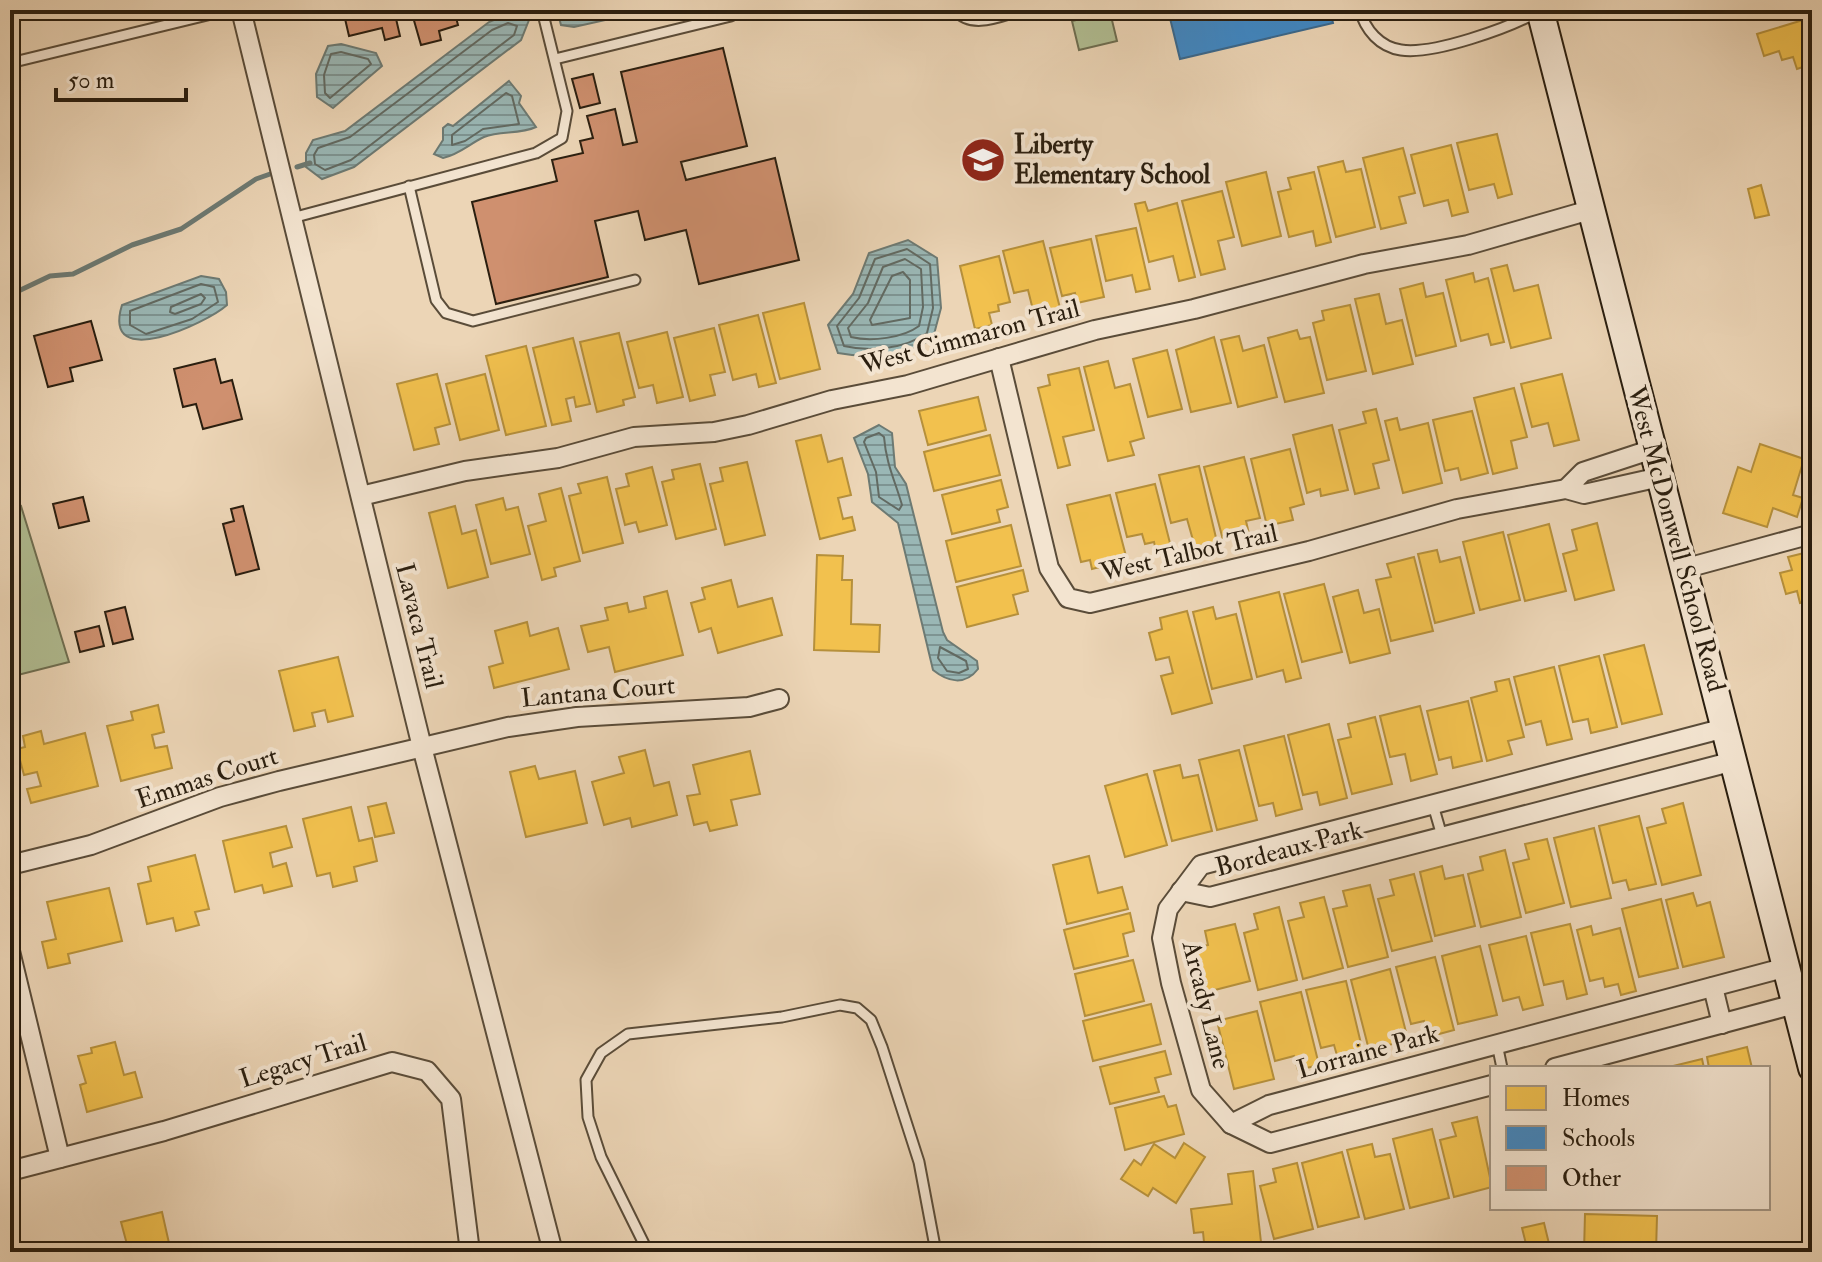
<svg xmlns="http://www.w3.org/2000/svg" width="1822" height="1262" font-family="'IM FELL Double Pica',serif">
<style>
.green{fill:#b1be93;stroke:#6e6e51;stroke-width:2}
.water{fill:url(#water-rules);stroke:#6d7a73;stroke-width:2}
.homes{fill:#f2c14e;stroke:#b6903b;stroke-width:2}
.schools{fill:#3f88c5;stroke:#39688e;stroke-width:2}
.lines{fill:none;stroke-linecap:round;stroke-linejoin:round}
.shore{stroke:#626a62;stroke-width:2}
.stream{stroke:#6d7a73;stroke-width:5}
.building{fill:#cf906f;stroke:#2a1e0f;stroke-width:2}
.service-casing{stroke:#5a4c39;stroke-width:13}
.minor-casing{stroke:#5a4c39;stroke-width:22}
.secondary-casing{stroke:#2a1e0f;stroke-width:30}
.service{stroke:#f3e4d0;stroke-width:9}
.minor{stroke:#f3e4d0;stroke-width:18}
.secondary{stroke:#f3e4d0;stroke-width:26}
.labels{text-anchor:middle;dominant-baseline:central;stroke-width:8;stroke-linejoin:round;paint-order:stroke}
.poi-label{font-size:26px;font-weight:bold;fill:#2a1e0f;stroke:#f3e4d0;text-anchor:start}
.street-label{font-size:26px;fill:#2a1e0f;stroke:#f3e4d0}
</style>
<defs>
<pattern id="water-rules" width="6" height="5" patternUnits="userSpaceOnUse" patternTransform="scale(2)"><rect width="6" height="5" fill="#9ab7b5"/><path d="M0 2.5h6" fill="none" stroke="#7e9492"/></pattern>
</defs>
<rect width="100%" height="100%" fill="#ecd5b6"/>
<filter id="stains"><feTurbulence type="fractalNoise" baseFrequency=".0025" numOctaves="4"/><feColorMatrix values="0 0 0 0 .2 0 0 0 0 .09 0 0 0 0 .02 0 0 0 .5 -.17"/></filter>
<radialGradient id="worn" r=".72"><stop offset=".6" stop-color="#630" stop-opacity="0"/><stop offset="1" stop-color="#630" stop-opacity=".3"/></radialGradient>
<g class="green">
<polygon points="1110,12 1117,41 1079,50 1072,21"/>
<polygon points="21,506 69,662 10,677 10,508"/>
</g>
<g class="water">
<polygon points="557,10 650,10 574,27 561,25"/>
<polygon points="508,14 529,20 521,40 354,167 322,179 306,167 306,153 313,140 345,131 489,22"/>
<polygon points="341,44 376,53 382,66 333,108 317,97 316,74 328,46"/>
<path d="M509,81L521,96L519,103L536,127C519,135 500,130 484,137C469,144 460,154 443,158L434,154L443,140V128L448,124L453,126Z"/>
<path d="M908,240L937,258L941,308L933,338C906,357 870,359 838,353L828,325L853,294L869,253Z"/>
<path d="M201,276L219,279L226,292L227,305C207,323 101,373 122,305Z"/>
<path d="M879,425L892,433L895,467L906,484L943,632L947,640L977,661L978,669C965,686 948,682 933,670L898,523L872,502L868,474L854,438Z"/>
</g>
<g class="homes">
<polygon points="1803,20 1812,49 1812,64 1797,69 1793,57 1782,60 1779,51 1764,56 1757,34"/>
<polygon points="1497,134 1512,194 1498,198 1494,184 1469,190 1457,143"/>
<polygon points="1451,145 1468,212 1452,216 1448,200 1424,206 1411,155"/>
<polygon points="1403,148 1415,193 1399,197 1406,223 1381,229 1363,158"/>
<polygon points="1343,161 1346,172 1361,169 1375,227 1336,237 1318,167"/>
<polygon points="1266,172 1281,236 1242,246 1226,182"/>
<polygon points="1314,172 1331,242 1316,246 1313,231 1289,237 1278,192 1291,189 1288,178"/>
<polygon points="1761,185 1769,215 1755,218 1748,189"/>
<polygon points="1222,191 1234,237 1218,241 1225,269 1201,275 1182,201"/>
<polygon points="1145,202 1148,211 1177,203 1195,277 1179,281 1173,256 1149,262 1135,204"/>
<polygon points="1136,228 1150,289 1136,292 1132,275 1106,281 1096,236"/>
<polygon points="1091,239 1104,297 1077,303 1075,293 1062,296 1050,248"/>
<polygon points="1043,241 1060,308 1034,314 1028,290 1014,293 1003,251"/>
<polygon points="999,256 1010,302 998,305 999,311 989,313 992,325 975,329 960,266"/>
<polygon points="1507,265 1514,291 1538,285 1551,338 1511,348 1491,269"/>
<polygon points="1473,273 1475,282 1488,278 1504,342 1491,345 1488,334 1461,341 1446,280"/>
<polygon points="1423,283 1426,297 1443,293 1456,346 1416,356 1400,289"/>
<polygon points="1379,294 1386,324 1402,320 1413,364 1373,374 1355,299"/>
<polygon points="804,303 820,369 780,379 763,313"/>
<polygon points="1350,305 1366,371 1327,380 1313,323 1324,320 1322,311"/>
<polygon points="758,315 776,383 759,387 756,374 733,380 719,325"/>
<polygon points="714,328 725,372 710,375 715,395 690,401 674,338"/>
<polygon points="1297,330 1300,339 1310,337 1324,393 1285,402 1268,338"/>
<polygon points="667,332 683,397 657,403 653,385 639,388 627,342"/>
<polygon points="619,333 635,397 623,400 624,405 597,412 580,342"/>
<polygon points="1239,336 1243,351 1264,345 1277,397 1238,407 1221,340"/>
<polygon points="1214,337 1231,403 1191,412 1176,350"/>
<polygon points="573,338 590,404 576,407 574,397 566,399 571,421 552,425 533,348"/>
<polygon points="526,346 546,426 506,435 486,356"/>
<polygon points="1167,350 1182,409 1148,417 1133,359"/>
<polygon points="1108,361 1115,388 1130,384 1144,438 1130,442 1134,455 1108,461 1084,367"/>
<polygon points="1079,368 1094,430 1063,437 1070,465 1058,468 1038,388 1050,385 1048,375"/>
<polygon points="437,374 450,424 435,428 439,444 414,450 397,384"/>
<polygon points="485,374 499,430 460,440 446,384"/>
<polygon points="1562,374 1579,440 1554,446 1548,423 1532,427 1521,384"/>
<polygon points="1514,388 1527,437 1511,441 1517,468 1493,474 1474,398"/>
<polygon points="978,397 986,430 928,445 919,411"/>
<polygon points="1376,409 1389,460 1373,464 1379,488 1355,494 1339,430 1366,423 1363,412"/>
<polygon points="1472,411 1488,473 1461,480 1458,468 1445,471 1433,420"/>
<polygon points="1397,418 1400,430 1428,423 1442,483 1403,493 1385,421"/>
<polygon points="1332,425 1348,490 1321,496 1320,489 1307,493 1293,435"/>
<polygon points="821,435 828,462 842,458 851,495 838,498 843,519 852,517 855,530 820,539 796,441"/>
<polygon points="990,435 1000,475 934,491 924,452"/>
<polygon points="1760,444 1804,459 1793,495 1803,498 1797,517 1773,508 1767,527 1723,513 1738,467 1751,472"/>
<polygon points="1290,449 1304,504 1290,508 1293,520 1267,526 1251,459"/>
<polygon points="1244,457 1260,518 1246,521 1249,534 1223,540 1204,467"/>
<polygon points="747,462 765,535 725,545 710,484 723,481 720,468"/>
<polygon points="700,464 716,529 676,539 662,482 674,479 672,470"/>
<polygon points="1199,466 1217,542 1195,547 1187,519 1171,523 1159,475"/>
<polygon points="652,467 667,525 639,532 636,522 625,525 616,489 629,486 626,474"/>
<polygon points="607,477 623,543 583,553 569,496 581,493 578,484"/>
<polygon points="1001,480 1008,507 997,510 1000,522 952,534 942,495"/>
<polygon points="1155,484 1172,551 1157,555 1154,542 1145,544 1142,534 1127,537 1116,493"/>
<polygon points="561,488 580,561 554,568 556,576 542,580 528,526 546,521 539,494"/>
<polygon points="1110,495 1127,560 1092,569 1090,560 1081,562 1067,505"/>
<polygon points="503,498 506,510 518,507 530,554 491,564 476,505"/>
<polygon points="455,506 462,534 476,530 488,577 448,588 429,513"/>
<polygon points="1597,523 1614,590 1575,600 1563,554 1577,550 1572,530"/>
<polygon points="1549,524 1566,591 1525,601 1508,535"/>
<polygon points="1011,525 1021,566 956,582 946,541"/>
<polygon points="1503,532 1520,600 1480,610 1463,542"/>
<polygon points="1437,550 1440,562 1460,557 1474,613 1435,623 1418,554"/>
<polygon points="1812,551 1812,600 1800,603 1797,591 1786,594 1780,573 1792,570 1788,557"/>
<polygon points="817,555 843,556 842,580 852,580 851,624 880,625 879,652 814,650"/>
<polygon points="1414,557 1433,631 1391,641 1376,580 1391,577 1387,564"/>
<polygon points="1023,570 1028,591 1013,595 1018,614 967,627 957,587"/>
<polygon points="731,580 738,607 772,598 782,635 718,653 711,628 699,632 691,603 705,599 702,588"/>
<polygon points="1324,584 1342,652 1302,662 1284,594"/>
<polygon points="1358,590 1364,613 1379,609 1390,653 1350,663 1333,597"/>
<polygon points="667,591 683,655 615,672 609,647 588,652 581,626 608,620 605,608 627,603 629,612 646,608 644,597"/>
<polygon points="1279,592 1301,678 1286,682 1283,670 1257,677 1239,602"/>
<polygon points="1213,607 1216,619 1236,614 1252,679 1212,689 1193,612"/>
<polygon points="1187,611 1212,703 1172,714 1161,676 1173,673 1169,657 1156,660 1149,633 1162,629 1160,618"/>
<polygon points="527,622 530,636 558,628 569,669 494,688 489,667 503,663 495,631"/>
<polygon points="1644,645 1662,714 1622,724 1604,655"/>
<polygon points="1599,656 1617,727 1591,733 1588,719 1573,722 1559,666"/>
<polygon points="338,657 353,716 328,722 325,710 312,713 315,726 294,731 279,671"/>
<polygon points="1554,667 1572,739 1547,745 1541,721 1526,725 1514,677"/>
<polygon points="1509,679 1524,737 1508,741 1512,754 1487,761 1471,698 1497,691 1495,682"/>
<polygon points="1468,701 1482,761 1453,768 1451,757 1439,760 1427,711"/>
<polygon points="158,705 164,732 152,735 155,748 167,746 172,768 121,781 107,726 133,720 131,712"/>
<polygon points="1420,706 1437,774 1411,781 1405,754 1390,757 1380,716"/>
<polygon points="1375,717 1392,784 1352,794 1338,740 1351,737 1348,724"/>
<polygon points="1329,724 1347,798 1320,805 1317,792 1303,795 1288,735"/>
<polygon points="41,731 44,744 85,733 98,786 31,803 27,789 41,786 37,772 24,775 17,749 25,747 23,736"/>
<polygon points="1284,736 1302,809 1276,816 1273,803 1259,806 1244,746"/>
<polygon points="645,750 654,786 669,782 677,815 632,827 630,818 604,825 592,782 624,773 619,757"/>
<polygon points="1239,750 1257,820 1217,830 1199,760"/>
<polygon points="750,751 760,794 731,800 737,825 710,831 707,822 694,825 687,796 700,794 693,765"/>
<polygon points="1180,765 1183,778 1198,775 1212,831 1172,841 1154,771"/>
<polygon points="535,766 539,779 575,771 587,823 526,837 510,772"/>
<polygon points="1147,774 1167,845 1125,857 1105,786"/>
<polygon points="386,803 394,833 375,837 368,807"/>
<polygon points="1683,803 1701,875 1662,885 1647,828 1666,823 1662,809"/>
<polygon points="351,807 359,841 372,838 377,861 354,867 357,881 333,887 330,873 317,876 303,819"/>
<polygon points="1639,816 1656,884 1629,890 1626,880 1613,883 1599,826"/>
<polygon points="286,826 292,847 270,853 273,867 286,863 292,886 264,893 262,885 235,892 223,841"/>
<polygon points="1594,828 1611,898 1571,907 1554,838"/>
<polygon points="1547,839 1564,903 1526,913 1513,863 1529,859 1525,844"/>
<polygon points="1505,850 1521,917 1481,927 1468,874 1483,870 1480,857"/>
<polygon points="195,855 209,909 195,912 199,925 176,931 173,918 147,924 138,884 151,881 148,867"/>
<polygon points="1089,856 1098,893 1122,887 1128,909 1067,924 1053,865"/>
<polygon points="1442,866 1445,879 1463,875 1475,926 1435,936 1420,872"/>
<polygon points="1414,874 1432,941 1392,951 1378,899 1394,895 1390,880"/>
<polygon points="1370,885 1388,957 1348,967 1333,909 1347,906 1343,891"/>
<polygon points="109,888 122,941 68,954 70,963 48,968 42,942 56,939 47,902"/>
<polygon points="1693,893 1697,906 1710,902 1724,957 1683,967 1666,900"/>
<polygon points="1324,897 1343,968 1303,979 1288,921 1304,917 1300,903"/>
<polygon points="1661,899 1678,968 1639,977 1622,909"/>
<polygon points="1279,907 1297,980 1258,990 1244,933 1258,929 1254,914"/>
<polygon points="1130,913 1134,931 1123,934 1128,956 1074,969 1064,930"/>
<polygon points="1235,924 1250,981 1207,992 1196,948 1208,945 1205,931"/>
<polygon points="1570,924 1587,994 1567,999 1563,981 1544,985 1531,933"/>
<polygon points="1591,926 1593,935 1620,928 1636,991 1621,995 1618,984 1605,987 1603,978 1590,981 1577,930"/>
<polygon points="1526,936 1543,1005 1523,1010 1519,997 1503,1001 1489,945"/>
<polygon points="1480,946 1497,1015 1458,1024 1442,956"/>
<polygon points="1435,957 1454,1030 1428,1037 1424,1021 1411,1024 1396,967"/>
<polygon points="1133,960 1144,1001 1085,1016 1075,974"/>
<polygon points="1390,969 1408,1040 1369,1050 1351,980"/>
<polygon points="1346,981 1363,1052 1338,1059 1334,1045 1321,1048 1306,990"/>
<polygon points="1301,992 1319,1065 1298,1070 1294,1056 1275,1061 1260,1002"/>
<polygon points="1151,1004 1161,1044 1093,1061 1083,1021"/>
<polygon points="1257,1011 1274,1079 1234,1089 1217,1021"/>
<polygon points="115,1042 124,1075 135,1072 142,1097 87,1112 80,1085 86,1083 78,1056 92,1053 91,1048"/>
<polygon points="1747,1047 1752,1068 1709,1068 1707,1057"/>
<polygon points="1165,1051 1171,1074 1155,1078 1159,1092 1110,1104 1100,1067"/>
<polygon points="1702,1059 1704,1068 1665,1068"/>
<polygon points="1164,1096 1168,1107 1176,1105 1184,1134 1125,1150 1115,1108"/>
<polygon points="1477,1117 1492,1187 1454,1197 1440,1140 1456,1136 1452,1123"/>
<polygon points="1432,1129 1449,1198 1410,1208 1393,1139"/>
<polygon points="1184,1143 1205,1157 1176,1203 1153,1188 1148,1196 1121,1179 1134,1160 1141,1165 1154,1144 1175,1158"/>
<polygon points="1372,1144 1375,1157 1390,1154 1404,1209 1365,1219 1347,1150"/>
<polygon points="1342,1152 1359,1217 1318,1227 1302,1163"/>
<polygon points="1297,1163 1313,1229 1274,1239 1260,1186 1276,1182 1273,1169"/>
<polygon points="1253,1171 1262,1251 1205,1252 1203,1232 1194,1233 1191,1209 1232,1204 1228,1174"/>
<polygon points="162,1212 171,1252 129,1252 121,1222"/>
<polygon points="1585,1214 1657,1216 1656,1252 1584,1252"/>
<polygon points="1544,1223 1551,1252 1519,1252 1527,1248 1522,1228"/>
</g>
<polygon class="schools" points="1168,10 1330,10 1333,23 1180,59"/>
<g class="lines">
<g class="shore">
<polygon points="508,23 517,26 514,35 351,160 325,170 315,164 314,155 318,148 350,137 492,30"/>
<polygon points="341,52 368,59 371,64 330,98 325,93 324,75 331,54"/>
<polygon points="506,93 512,96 519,124 483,129 465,141 452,145 452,135"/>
<path d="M907,249L930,264L933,308L927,333C905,349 870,352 844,346L837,326L859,298L875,259Z"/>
<path d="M905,259L921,269L923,307L919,326C903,338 871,342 851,337L848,328L868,303L883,267Z"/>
<polygon points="903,272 910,280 910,318 872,325 870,320 892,276"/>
<polygon points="201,284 214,287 218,302 192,319 146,334 130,325 130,311"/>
<polygon points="201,294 205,298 201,304 175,314 170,312 171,307"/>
<path d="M879,433L884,437C886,463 895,481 902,505L899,510L879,497L876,472L864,442L866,438Z"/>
<polygon points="940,647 966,661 968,669 959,673 947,671 938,658"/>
</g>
<g class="stream">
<polyline points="297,167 310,163"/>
<polyline points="10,295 50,276 73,274 132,245 181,229 256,179 273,173"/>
</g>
</g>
<g class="building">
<polygon points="343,10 394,10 400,36 385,40 382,28 349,36"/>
<polygon points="411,10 454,10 458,25 439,31 441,40 421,45"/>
<polygon points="723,48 747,146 681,162 686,180 775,158 799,260 699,284 686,230 645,240 638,211 595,221 608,277 496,304 472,202 557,181 552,160 583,153 580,141 593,138 587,116 615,109 623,145 637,142 621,72"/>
<polygon points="593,74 600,103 580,108 572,79"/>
<polygon points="91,321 102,360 70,368 73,381 48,387 34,336"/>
<polygon points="215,359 221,383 232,380 242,419 203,429 196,404 183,407 174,369"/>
<polygon points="83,497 89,521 59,528 53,504"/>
<polygon points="243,506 259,569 236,575 223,524 234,521 231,509"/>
<polygon points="125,607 133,639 113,644 105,612"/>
<polygon points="99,626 104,646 80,652 75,632"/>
</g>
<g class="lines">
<g class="service-casing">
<g id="service">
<path d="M955,10C972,30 1000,16 1022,10"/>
<path d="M1360,10C1365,30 1380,47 1401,50C1433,55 1509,28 1537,12"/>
<polyline points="1478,10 1534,11"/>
<polyline points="555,59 731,16"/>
<polyline points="10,63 228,10"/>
<polyline points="409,186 436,300 446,313 473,321 635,280"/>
<polyline points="292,218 536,153 562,138 567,111 542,10"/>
<polyline points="1433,805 1442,836"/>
<polyline points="1497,1044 1502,1068"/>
<polyline points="648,1252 601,1157 588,1117 586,1080 601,1053 628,1034 782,1017 840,1005 857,1008 871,1020 882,1047 919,1162 936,1252"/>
</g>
</g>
<g class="minor-casing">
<g id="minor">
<polyline points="241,10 422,747 553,1252"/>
<polyline points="999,358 1049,568 1068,598 1090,603 1309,551 1457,509 1566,489 1584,494 1660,477"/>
<polyline points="1566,489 1583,472 1653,449"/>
<polyline points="361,496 465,471 558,458 634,437 714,432 748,425 832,400 908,385 1095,330 1194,309 1364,264 1468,245 1590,210"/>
<polyline points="1683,569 1812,534"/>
<polyline points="10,865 91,845 220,797 279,781 508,727 577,717 749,707 779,699"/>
<polyline points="1181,891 1210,897 1734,761"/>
<polyline points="10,951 60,1158"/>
<polyline points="1713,987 1722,1024"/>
<polyline points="1555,1068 1795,1004"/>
<polyline points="1492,1085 1270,1143 1231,1124 1201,1090 1171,983 1162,938 1168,909 1201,865 1725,728"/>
<polyline points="1231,1124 1269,1105 1787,967"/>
<polyline points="10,1171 164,1131 392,1062 427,1071 451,1099 470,1252"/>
</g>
</g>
<g class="secondary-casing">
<polyline id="secondary" points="1540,10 1812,1068"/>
</g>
<use href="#service" class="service"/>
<use href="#minor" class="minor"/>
<use href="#secondary" class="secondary"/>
</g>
<defs>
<g id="school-disc" transform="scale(2.3)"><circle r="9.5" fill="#8f2418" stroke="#f3e4d0"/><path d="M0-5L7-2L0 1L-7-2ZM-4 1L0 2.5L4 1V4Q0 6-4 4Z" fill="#fff"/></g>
</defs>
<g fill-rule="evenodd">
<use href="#school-disc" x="983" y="160"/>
</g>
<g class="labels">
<g class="poi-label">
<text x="1014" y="145">Liberty<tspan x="1014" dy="30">Elementary School</tspan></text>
</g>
<g class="street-label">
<text transform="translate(970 337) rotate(-15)">West Cimmaron Trail</text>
<text transform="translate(1676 539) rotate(75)">West McDonwell School Road</text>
<text transform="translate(1189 553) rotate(-13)">West Talbot Trail</text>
<text transform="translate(419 626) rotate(76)">Lavaca Trail</text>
<text transform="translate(598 692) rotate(-5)">Lantana Court</text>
<text transform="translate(207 778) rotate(-18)">Emmas Court</text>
<text transform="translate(1289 849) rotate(-15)">Bordeaux Park</text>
<text transform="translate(1206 1005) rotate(76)">Arcady Lane</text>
<text transform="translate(1368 1052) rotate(-15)">Lorraine Park</text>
<text transform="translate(303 1061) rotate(-17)">Legacy Trail</text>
</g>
</g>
<rect width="1822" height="1262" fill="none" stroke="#ecd5b6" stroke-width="40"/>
<rect x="12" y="12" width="1798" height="1238" fill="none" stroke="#2a1e0f" stroke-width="4"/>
<rect x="20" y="20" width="1782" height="1222" fill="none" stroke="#2a1e0f" stroke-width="2"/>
<rect x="1490" y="1066" width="280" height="144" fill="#f3e4d0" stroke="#a39583" stroke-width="2"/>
<rect x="1506" y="1086" width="40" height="24" fill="#f2c14e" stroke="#a39583" stroke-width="2"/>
<text x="1562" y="1106" font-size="24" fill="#2a1e0f">Homes</text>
<rect x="1506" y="1126" width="40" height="24" fill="#3f88c5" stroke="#a39583" stroke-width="2"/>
<text x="1562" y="1146" font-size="24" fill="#2a1e0f">Schools</text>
<rect x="1506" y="1166" width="40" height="24" fill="#cf906f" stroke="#a39583" stroke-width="2"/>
<text x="1562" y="1186" font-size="24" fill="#2a1e0f">Other</text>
<path d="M56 88v12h130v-12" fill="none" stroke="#2a1e0f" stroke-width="4"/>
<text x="68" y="88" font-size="24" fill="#2a1e0f" stroke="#f3e4d0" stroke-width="6" paint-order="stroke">50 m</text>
<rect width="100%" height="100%" filter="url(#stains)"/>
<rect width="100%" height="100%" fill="url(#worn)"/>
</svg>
